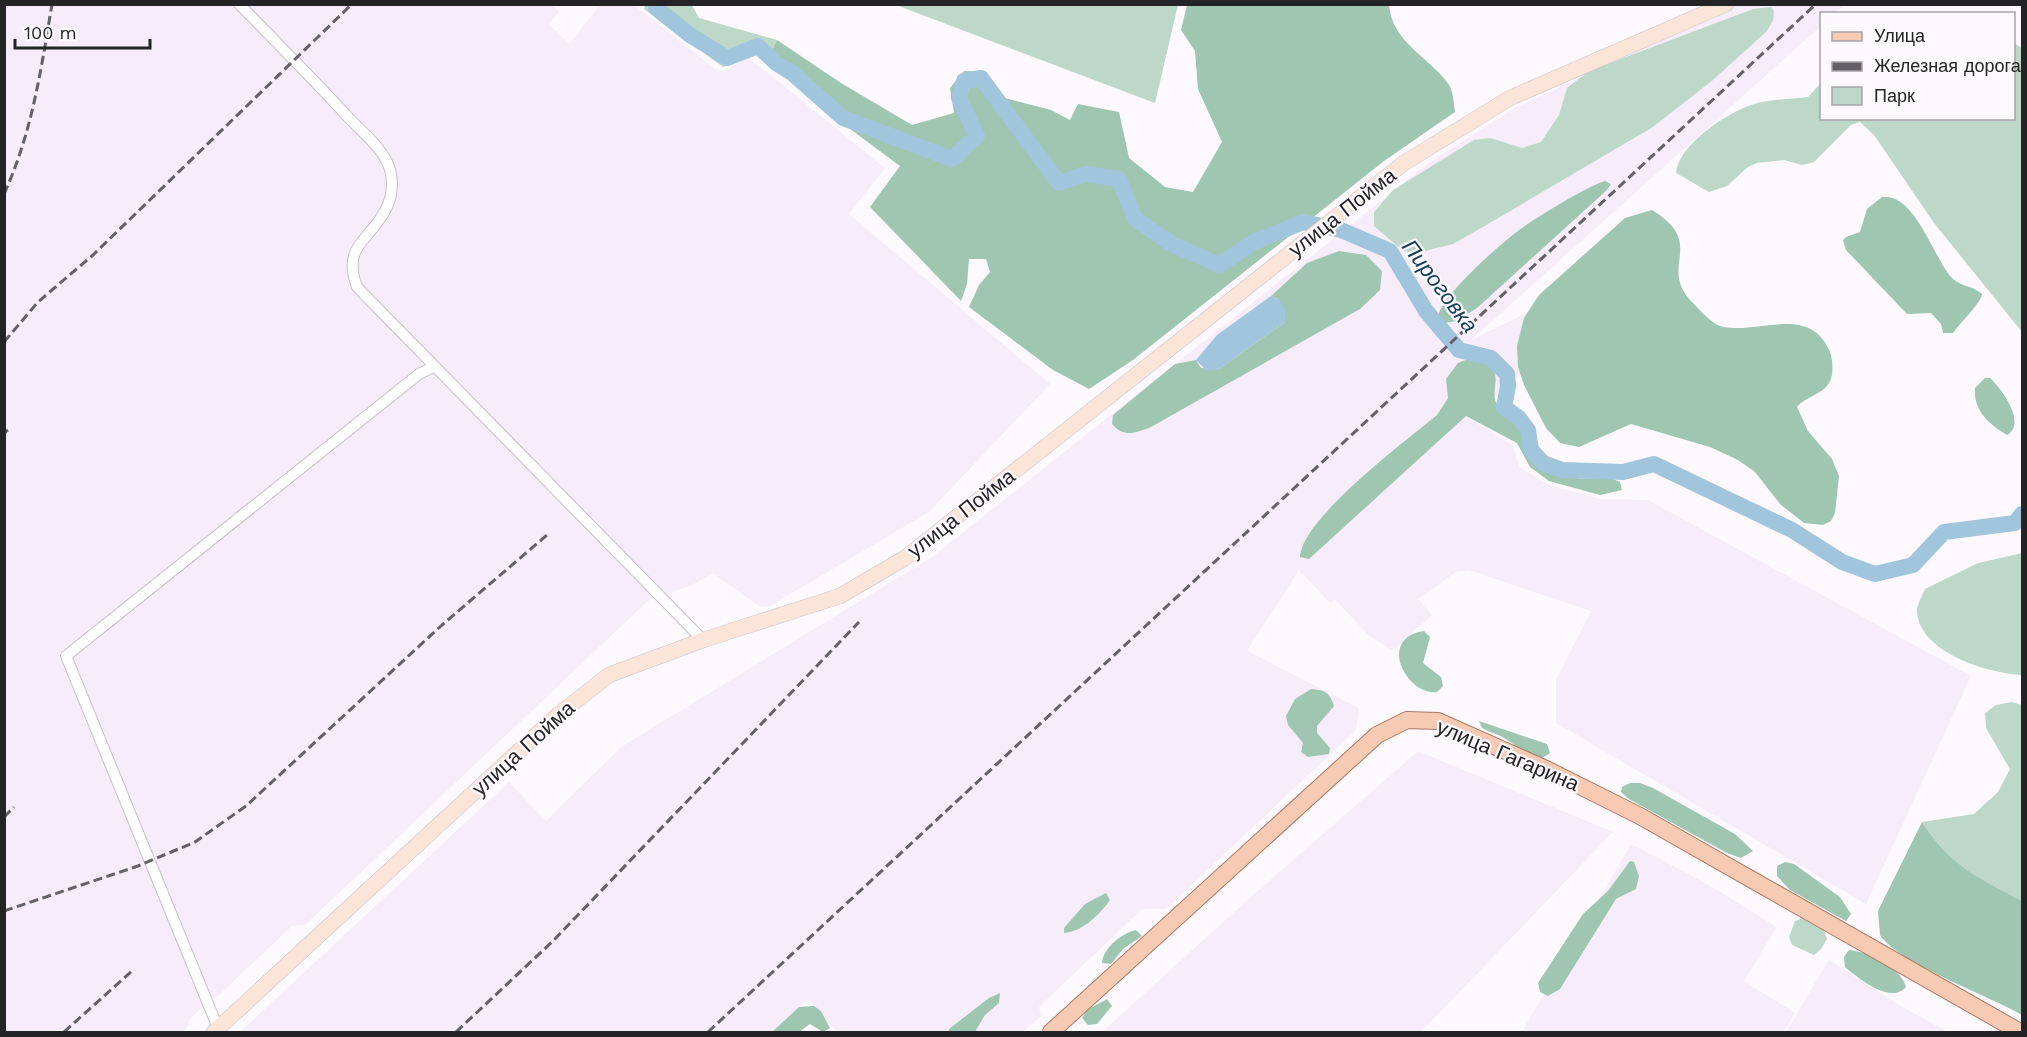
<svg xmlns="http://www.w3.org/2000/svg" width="2027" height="1037" font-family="'Work Sans',sans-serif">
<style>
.built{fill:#f7edfa}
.green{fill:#bdd8c9}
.forest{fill:#9ec6b1}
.water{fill:#a2c5de}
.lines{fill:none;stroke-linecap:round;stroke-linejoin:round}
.river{stroke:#a2c5de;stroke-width:16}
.minor-casing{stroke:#c6c1c8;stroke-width:12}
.secondary-casing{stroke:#c6c1c8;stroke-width:16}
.primary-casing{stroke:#a97961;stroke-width:18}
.minor{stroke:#fff;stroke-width:10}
.secondary{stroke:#fbe5d9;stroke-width:15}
.primary{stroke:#f7cbb3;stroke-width:16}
.rail{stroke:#636165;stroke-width:3;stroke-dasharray:9 4.5;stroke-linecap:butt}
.labels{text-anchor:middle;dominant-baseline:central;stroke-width:4.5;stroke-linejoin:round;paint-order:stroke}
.street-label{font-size:21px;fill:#242325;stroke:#fdf9ff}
.water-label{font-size:22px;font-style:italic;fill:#14405a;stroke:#fdf9ff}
</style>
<rect width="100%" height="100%" fill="#fdf9ff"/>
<g class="built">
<polygon points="5,5 553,5 559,12 549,24 569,44 600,5 634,5 715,69 725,71 748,57 885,168 849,214 1050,384 929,512 770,606 760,607 713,573 692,585 649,600 305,925 292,926 219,995 201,1008 189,1020 188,1026 182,1032 5,1032"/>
<polygon points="1735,5 1845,5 1835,13 1822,14 1821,26 1471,340 1568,293 1586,314 1508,386 1467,417 1513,446 1520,468 1551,486 1601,499 1648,500 1971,676 1866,904 1556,723 1556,680 1591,611 1469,570 1456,572 1418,599 1432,615 1393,651 1367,634 1335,599 1330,603 1299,570 1247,651 1359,708 1356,730 1166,909 1142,909 1039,1007 1041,1016 1023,1032 837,1032 808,1000 772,1032 240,1032 509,782 546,821 621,747 932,557 1430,162 1515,108"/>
<polygon points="1418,751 1613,832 1421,1032 1102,1032 1253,895"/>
<polygon points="1631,844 1704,882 1777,927 1744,981 1795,1013 1784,1032 1522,1032"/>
<polygon points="1829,960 1899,1005 1948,1032 1786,1032"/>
</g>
<g class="green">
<polygon points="645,5 692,5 699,18 777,40 768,59 752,54 723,67 644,9"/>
<polygon points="896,5 1178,5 1155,103"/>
<polygon points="1771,7 1774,11 1773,20 1767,31 1713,80 1653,127 1488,224 1453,244 1416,253 1403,251 1374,226 1374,212 1393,190 1474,140 1490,138 1522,148 1541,142 1559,115 1567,88 1589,71 1753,9"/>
<path d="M2014,43L2022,48V332L1934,223L1874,135L1860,122L1851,125L1814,162L1802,165L1784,160L1757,163L1748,167L1727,186L1709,192L1676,173C1679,143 1734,107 1762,102C1777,99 1793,99 1808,97L1821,83L1822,118H2014Z"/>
<path d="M2022,553V675C1988,673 1919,653 1917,611C1917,605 1922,596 1925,589L1978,563Z"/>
<path d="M2012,702L2022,705V901C1978,877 1951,867 1922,822L1974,814L1998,792L2010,769L1986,728L1985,713L1996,705Z"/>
<polygon points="1803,918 1824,930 1827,939 1821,949 1814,955 1792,945 1789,937 1795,921"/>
</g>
<g class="forest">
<path d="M1187,5H1389C1392,43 1431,58 1449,85C1453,91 1454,104 1455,112L1384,161L1133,360L1089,389L1053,370L969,307L979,285L990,272L986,259H969L967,284L961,301L870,207L900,166L830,114L768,59L777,40L841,83L912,125L954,113L950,88L964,71L986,72L997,96L1051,110L1070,120L1078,104L1119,112L1129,158L1165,187L1193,192L1222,142L1198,89L1195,51L1181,30Z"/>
<path d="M1605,181L1611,184L1607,190L1477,308L1457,321L1444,323L1438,318C1438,299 1497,247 1514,234C1530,221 1587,186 1605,181Z"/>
<path d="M1882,197C1916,193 1934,261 1953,279C1962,287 1974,286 1982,294C1982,302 1959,324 1953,333H1943L1941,324L1931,313L1907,314L1846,250L1843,240L1846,237L1860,232L1867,209Z"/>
<path d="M1652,210C1708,244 1657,266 1692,302C1700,310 1712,325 1724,327C1760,334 1810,304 1830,352C1833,361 1834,375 1829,383C1823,394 1805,397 1797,407L1808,431L1832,459L1839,476L1835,513L1831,521L1823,525L1804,523L1780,504L1755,472L1738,460L1710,447L1631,424L1579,447L1560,443L1546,428L1524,385L1518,367L1517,346L1524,318L1539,295L1625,218Z"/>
<path d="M1339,251L1366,255L1382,271L1380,290L1360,309L1151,427C1135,433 1124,438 1112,424L1113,415L1175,364L1196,360L1201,368L1219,369L1285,322L1278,299L1271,296L1307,263Z"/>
<path d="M1468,359C1513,364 1487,390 1497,404C1503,414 1515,421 1522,431C1533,449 1526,459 1550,471C1567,481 1594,478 1613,479L1620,482L1622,490L1600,495L1549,481L1530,467L1517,443L1466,416L1309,559L1300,557C1302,518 1406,441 1437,415L1448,398L1446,379L1458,363Z"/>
<path d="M1985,378H1990C2002,389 2027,424 2007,435C1990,425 1973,411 1975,388Z"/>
<path d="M1424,631L1430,637L1423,663L1441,677L1443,686L1437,692C1407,696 1376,638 1424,631Z"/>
<path d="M1311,689C1324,690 1330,692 1334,706L1317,726V733L1330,748L1329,754L1308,757L1301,752L1303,743L1288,725L1286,716L1295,699Z"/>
<path d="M1479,721L1547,744L1550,753C1535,767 1517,745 1504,738C1497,734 1489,732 1482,728Z"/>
<polygon points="1630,783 1640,783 1653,788 1735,834 1753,851 1741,858 1727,853 1629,799 1621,792 1622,787"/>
<path d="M1922,822C1951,867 1978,877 2022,901V1015C1990,996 1898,963 1880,935L1878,911Z"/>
<polygon points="1630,861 1634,862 1639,876 1636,889 1616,899 1560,989 1548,996 1540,992 1538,983 1583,914 1608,891"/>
<polygon points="1785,862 1794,864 1840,897 1851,914 1846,921 1790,890 1777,876 1777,866"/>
<path d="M1106,893L1110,900C1100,914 1082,932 1064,933V928L1085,904Z"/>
<path d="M1136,930L1142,936L1123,949L1111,964L1102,963C1103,948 1122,933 1136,930Z"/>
<path d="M1849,950C1869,952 1901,968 1906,987C1891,1005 1858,978 1845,967L1844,957Z"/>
<polygon points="1000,993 999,1003 985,1015 975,1032 949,1032 949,1029 989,998"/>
<polygon points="1107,999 1112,1006 1097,1024 1088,1025 1082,1018 1087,1010"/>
<polygon points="814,1006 821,1011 830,1028 823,1032 810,1024 799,1032 772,1032 799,1007"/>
</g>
<polygon class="water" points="1271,296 1278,299 1285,308 1285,322 1219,369 1207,371 1196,360 1217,335"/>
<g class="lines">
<polyline class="river" points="657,4 656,8 690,35 727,58 758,46 776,63 792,73 843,118 952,159 977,136 959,98 964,81 981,78 1059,183 1086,174 1119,179 1135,219 1172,244 1219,265 1254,242 1303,222 1341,230 1390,251 1426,311 1459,350 1491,358 1507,374 1508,386 1504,407 1519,418 1528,430 1531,450 1543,463 1562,470 1623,472 1654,464 1792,530 1842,562 1875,574 1913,565 1944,532 2015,523 2022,514"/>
<g class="minor-casing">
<g id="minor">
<path d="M239,4C276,42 313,79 348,117C361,131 379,145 387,162C394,176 393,194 387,207C372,240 341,244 357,287L703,640"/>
<polyline points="218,1028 66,656 419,374 433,367"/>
</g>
</g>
<g class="secondary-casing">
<polyline id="secondary" points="214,1032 558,715 609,675 703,640 840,596 905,558 1404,163 1510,98 1726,4"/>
</g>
<g class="primary-casing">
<polyline id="primary" points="1051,1032 1377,735 1407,720 1438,721 1546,769 1640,816 2020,1032"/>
</g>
<use href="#minor" class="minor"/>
<use href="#secondary" class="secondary"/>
<use href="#primary" class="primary"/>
<g class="rail">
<path d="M4,194C32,133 41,70 52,4"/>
<polyline points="4,342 38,302 93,255 352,4"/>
<polyline points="4,433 8,430"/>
<polyline points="4,817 14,807"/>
<polyline points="4,911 138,866 195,842 246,806 442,625 547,535"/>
<polyline points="64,1032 132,971"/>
<polyline points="456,1032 553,941 859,622"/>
<polyline points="708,1032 1816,4"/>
</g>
</g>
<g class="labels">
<g class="street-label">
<text transform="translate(1342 212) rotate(-38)">улица Пойма</text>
<text transform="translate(961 513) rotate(-38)">улица Пойма</text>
<text transform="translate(523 748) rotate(-42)">улица Пойма</text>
<text transform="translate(1508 755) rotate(23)">улица Гагарина</text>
</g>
<g class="water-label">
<text transform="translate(1440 286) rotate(53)">Пироговка</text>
</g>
</g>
<rect width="2027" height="1037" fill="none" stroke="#242325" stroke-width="12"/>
<rect x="1820" y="12" width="195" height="108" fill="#fdf9ff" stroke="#a6a3a8" stroke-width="1.5"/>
<rect x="1832" y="32" width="30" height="9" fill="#f7cbb3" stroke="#a6a3a8" stroke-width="1.5"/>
<text x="1874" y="42" font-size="18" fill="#242325">Улица</text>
<rect x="1832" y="62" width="30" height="9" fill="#636165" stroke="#a6a3a8" stroke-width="1.5"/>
<text x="1874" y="72" font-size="18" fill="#242325">Железная дорога</text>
<rect x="1832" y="87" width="30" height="18" fill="#bdd8c9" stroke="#a6a3a8" stroke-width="1.5"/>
<text x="1874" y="102" font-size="18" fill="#242325">Парк</text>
<path d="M15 39v9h135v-9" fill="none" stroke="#242325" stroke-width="3"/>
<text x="24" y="39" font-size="18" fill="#242325" stroke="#fdf9ff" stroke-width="4.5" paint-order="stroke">100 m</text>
</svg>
